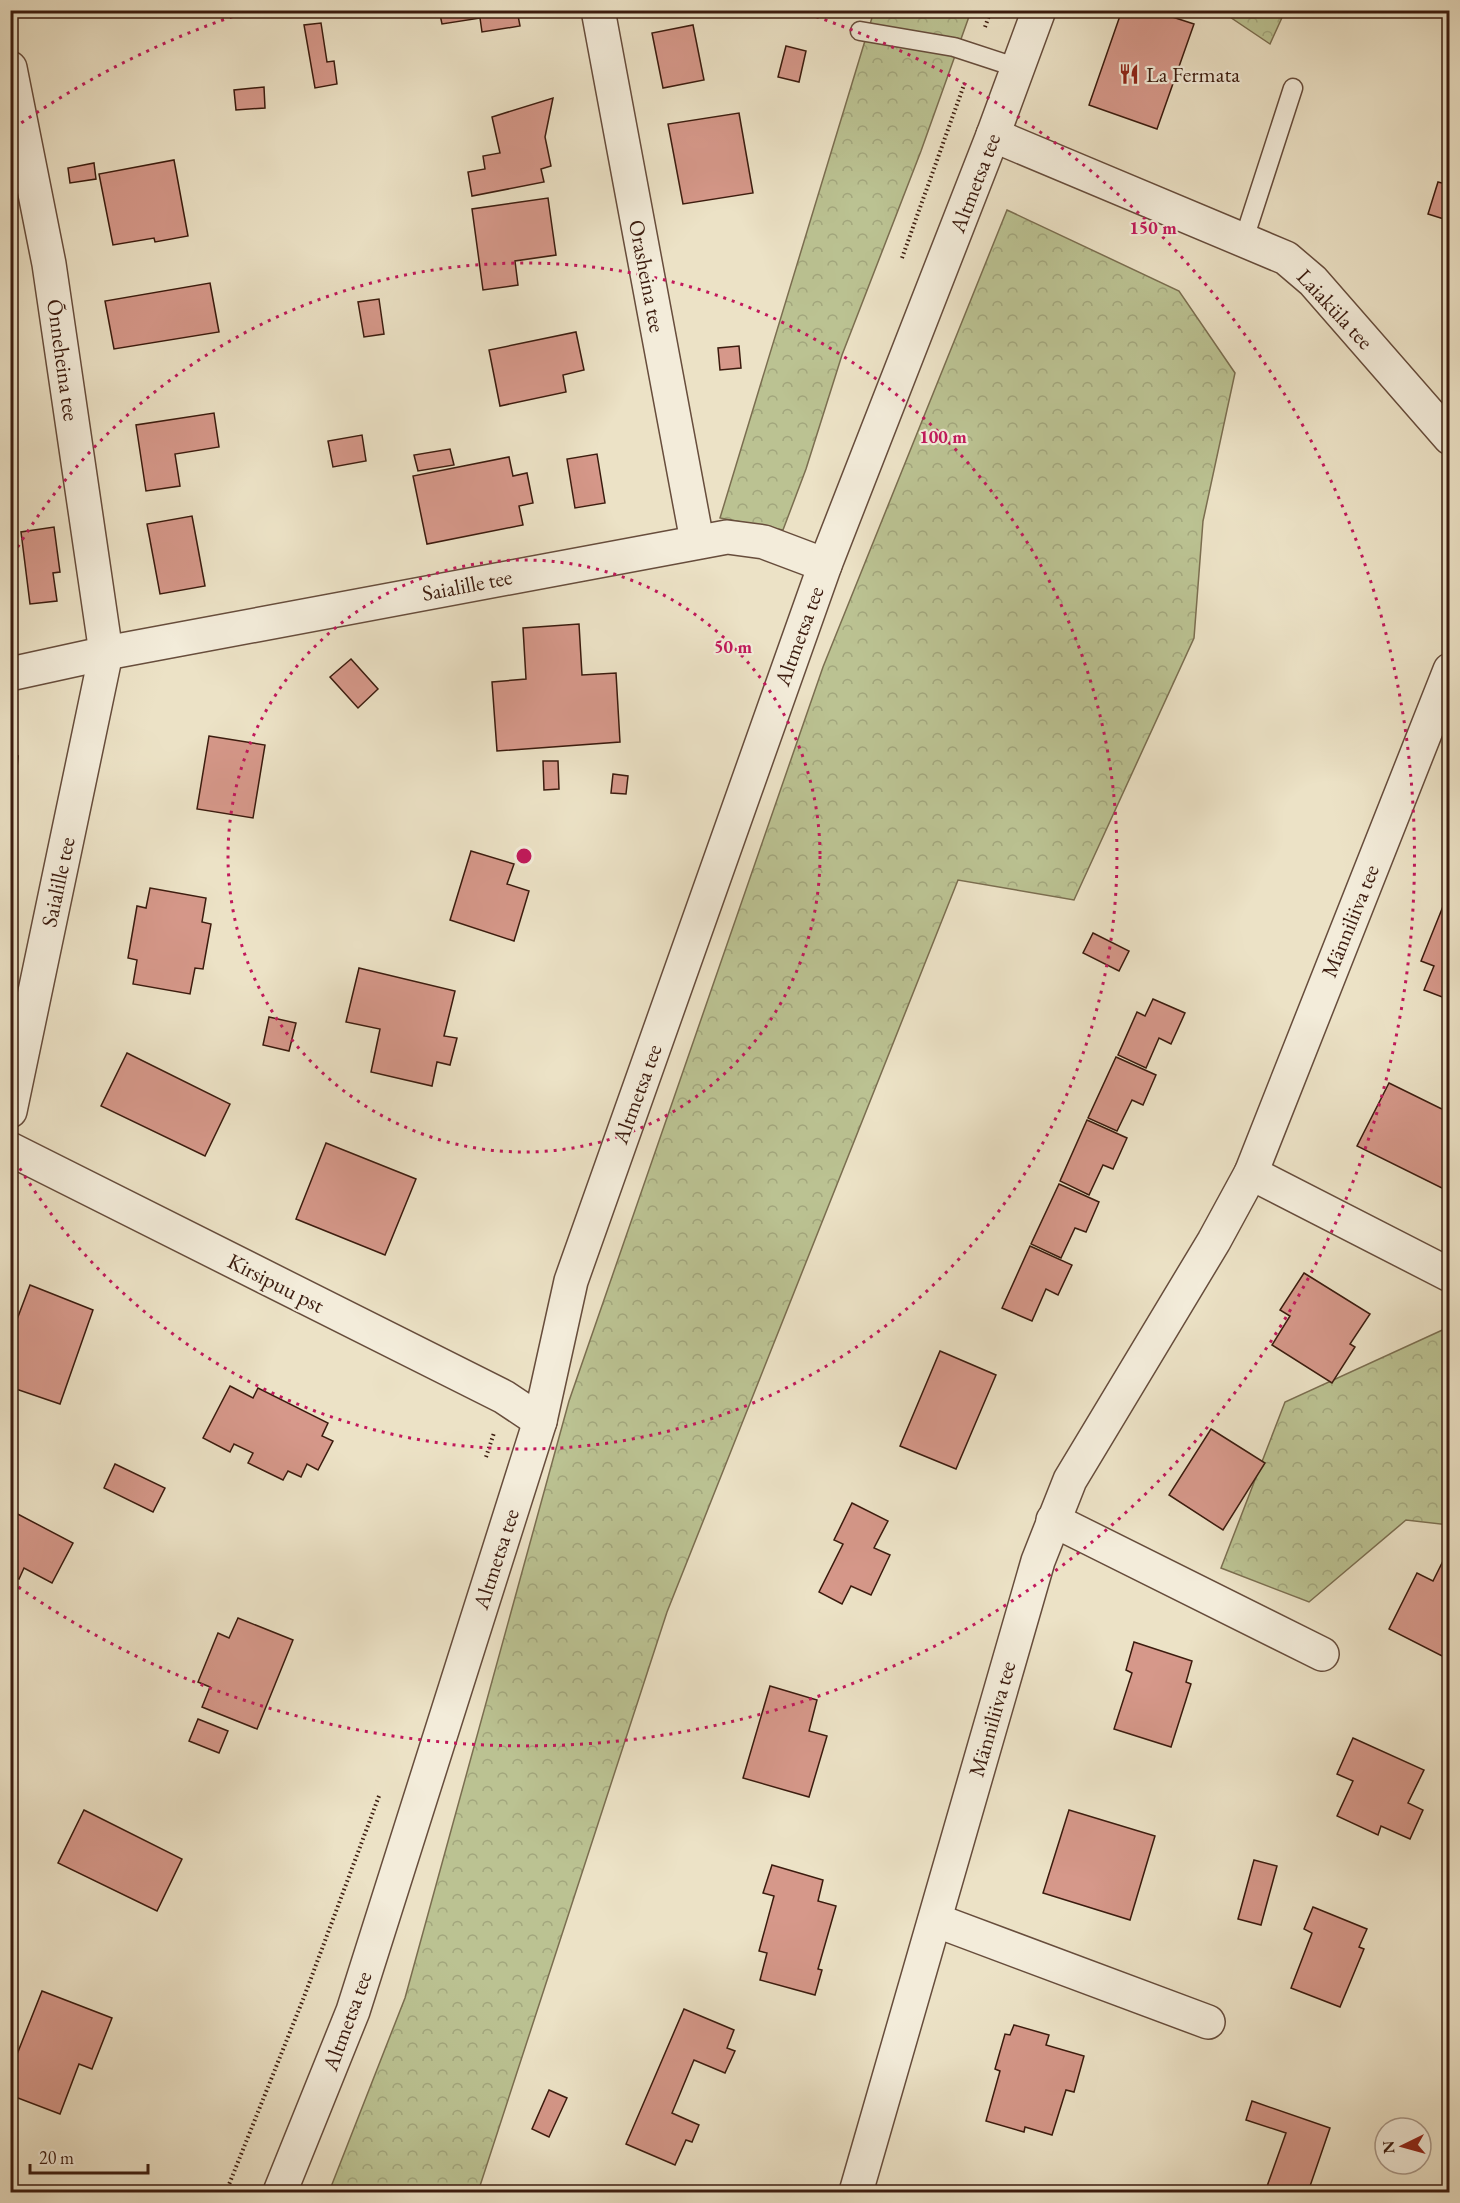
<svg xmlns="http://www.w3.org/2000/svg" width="1460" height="2203" font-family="'EB Garamond',serif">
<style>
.forest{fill:url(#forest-crowns);stroke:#7b6e50;stroke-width:1.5}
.building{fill:#d6988a;stroke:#3b1b0e;stroke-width:1.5}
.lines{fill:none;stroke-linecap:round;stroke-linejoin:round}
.service-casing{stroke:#674d3c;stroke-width:21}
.minor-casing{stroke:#674d3c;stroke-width:36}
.tertiary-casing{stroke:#674d3c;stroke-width:36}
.path{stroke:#3b1b0e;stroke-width:4;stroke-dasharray:1.5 3;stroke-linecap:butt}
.service{stroke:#f3ecda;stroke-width:18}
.minor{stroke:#f3ecda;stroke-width:33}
.tertiary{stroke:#f3ecda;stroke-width:33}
.ring{fill:none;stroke:#c2185b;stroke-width:3;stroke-dasharray:3 6}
.labels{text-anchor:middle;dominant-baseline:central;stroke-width:4.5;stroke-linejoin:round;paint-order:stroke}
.poi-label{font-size:22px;fill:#3b1b0e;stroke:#f3ecda;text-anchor:start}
.street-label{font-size:22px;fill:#3b1b0e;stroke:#f3ecda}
.centre{fill:#c2185b;stroke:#f3ecda;stroke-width:3}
.ring-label{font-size:18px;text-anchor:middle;font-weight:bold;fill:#c2185b;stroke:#f3ecda;stroke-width:4.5;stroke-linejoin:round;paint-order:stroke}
</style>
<defs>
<pattern id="forest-crowns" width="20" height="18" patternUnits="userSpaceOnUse" patternTransform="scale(1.5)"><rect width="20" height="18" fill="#bbc292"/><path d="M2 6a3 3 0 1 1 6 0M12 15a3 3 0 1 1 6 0" fill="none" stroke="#a2a67d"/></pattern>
</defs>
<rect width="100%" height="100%" fill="#ece2c6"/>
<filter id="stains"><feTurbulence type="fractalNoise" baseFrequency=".00333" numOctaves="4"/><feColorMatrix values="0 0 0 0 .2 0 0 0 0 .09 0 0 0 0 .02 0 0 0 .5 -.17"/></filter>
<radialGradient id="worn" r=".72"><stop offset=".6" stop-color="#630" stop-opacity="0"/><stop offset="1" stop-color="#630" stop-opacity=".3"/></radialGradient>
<g class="forest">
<polygon points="874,11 971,11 921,151 842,355 806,469 783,530 720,518"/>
<polygon points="1221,11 1285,11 1270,44"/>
<polygon points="1007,210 1179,291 1235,373 1203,521 1194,638 1074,900 958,880 667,1612 478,2192 329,2192 405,1998 569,1401 823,667"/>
<polygon points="1449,1327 1449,1525 1406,1520 1309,1602 1221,1568 1285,1402"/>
</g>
<g class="building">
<polygon points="439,10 517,10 520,26 482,32 480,18 442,24"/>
<polygon points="1122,10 1161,10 1160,13 1194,24 1157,129 1089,105"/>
<polygon points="321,23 327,62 334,61 337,84 315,88 304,25"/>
<polygon points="693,25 704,80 663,88 652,33"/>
<polygon points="786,46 806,51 799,82 778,77"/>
<polygon points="264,87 265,108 236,110 234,90"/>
<polygon points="553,98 545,137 551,166 541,169 544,182 472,196 468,172 485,169 483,156 500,153 492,117"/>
<polygon points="739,113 753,193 683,204 668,124"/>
<polygon points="174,160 188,236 155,242 154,238 113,245 99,174"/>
<polygon points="94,163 96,179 70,183 68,168"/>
<polygon points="1438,182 1450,185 1450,221 1428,214"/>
<polygon points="548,198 556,255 515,261 518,285 483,290 472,209"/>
<polygon points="210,283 219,332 114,349 105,301"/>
<polygon points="379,299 384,334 364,337 358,302"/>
<polygon points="576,332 584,370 563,375 566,392 500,406 489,350"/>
<polygon points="739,346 741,368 720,370 718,348"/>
<polygon points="214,413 219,447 175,454 180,486 146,491 136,425"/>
<polygon points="362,435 366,461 333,467 328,441"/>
<polygon points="450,449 454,465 418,471 414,455"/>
<polygon points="597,454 605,503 575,508 567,459"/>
<polygon points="509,457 513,476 527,473 533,503 519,506 523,525 427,544 413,476"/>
<polygon points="192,516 205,586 160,594 147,524"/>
<polygon points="54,527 60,572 53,573 57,601 30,604 21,532"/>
<polygon points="579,624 582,675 616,673 620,742 497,751 492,682 526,679 523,628"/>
<polygon points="351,659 378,689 358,708 330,677"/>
<polygon points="209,736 265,745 253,818 197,809"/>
<polygon points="10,756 18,756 15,794 10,794"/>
<polygon points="543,761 558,761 559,789 544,790"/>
<polygon points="613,774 628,776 626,794 611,793"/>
<polygon points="471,851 514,864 507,884 529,891 514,941 450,920"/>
<polygon points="150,888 206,898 202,922 211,924 203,969 195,968 190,994 133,984 137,960 128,958 137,906 146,908"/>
<polygon points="1450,889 1450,1000 1424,990 1434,966 1421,961"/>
<polygon points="1093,933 1129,951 1119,971 1083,953"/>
<polygon points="359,968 455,991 444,1036 457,1038 450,1065 437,1062 432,1086 371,1072 380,1029 346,1022"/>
<polygon points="1153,999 1185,1013 1171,1044 1159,1038 1146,1068 1118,1055 1137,1012 1145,1016"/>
<polygon points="269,1017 296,1023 289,1051 263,1045"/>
<polygon points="127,1053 230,1104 205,1156 101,1106"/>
<polygon points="1116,1057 1156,1075 1143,1105 1132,1100 1117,1131 1088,1118"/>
<polygon points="1389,1083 1450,1113 1450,1192 1357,1146"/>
<polygon points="1087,1120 1127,1138 1113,1169 1103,1165 1089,1195 1060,1181"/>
<polygon points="326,1143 416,1179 385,1255 296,1219"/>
<polygon points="1059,1184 1099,1202 1086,1232 1075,1228 1061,1258 1031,1244"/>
<polygon points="1030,1246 1072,1265 1058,1295 1046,1289 1032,1321 1002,1308"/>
<polygon points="1304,1273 1370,1314 1350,1344 1355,1347 1332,1383 1272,1345 1290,1316 1280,1310"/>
<polygon points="30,1285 93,1310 60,1404 10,1387 10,1338"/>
<polygon points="940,1351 996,1375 956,1469 900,1446"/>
<polygon points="230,1386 253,1398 258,1388 328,1423 322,1436 333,1441 318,1470 307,1464 301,1477 288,1471 283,1480 248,1463 253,1453 234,1444 230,1452 203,1438"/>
<polygon points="1211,1429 1265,1463 1223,1530 1169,1495"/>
<polygon points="115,1464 165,1488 153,1512 104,1488"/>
<polygon points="852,1503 888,1521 874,1548 890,1555 871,1595 851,1586 842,1604 819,1592 843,1544 834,1540"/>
<polygon points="10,1510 73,1543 52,1583 24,1568 19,1579 10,1575"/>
<polygon points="1445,1557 1450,1559 1450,1660 1389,1629 1417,1573 1433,1581"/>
<polygon points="238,1618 293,1640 257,1729 202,1707 210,1687 198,1682 218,1633 229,1638"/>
<polygon points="1134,1642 1192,1661 1186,1682 1191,1684 1171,1747 1114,1729 1132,1673 1126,1670"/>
<polygon points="770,1686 817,1700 809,1731 827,1736 809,1797 743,1778"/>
<polygon points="198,1719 228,1731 219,1753 189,1741"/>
<polygon points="1353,1738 1424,1770 1408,1803 1423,1810 1410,1839 1381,1826 1378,1835 1337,1816 1353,1781 1337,1774"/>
<polygon points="84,1810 182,1859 157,1911 58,1863"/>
<polygon points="1069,1810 1155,1836 1130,1920 1043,1893"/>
<polygon points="1254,1860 1277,1866 1261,1925 1238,1919"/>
<polygon points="772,1865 823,1880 818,1901 836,1906 818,1969 822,1970 815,1995 760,1980 767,1953 759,1951 774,1896 763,1893"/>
<polygon points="1313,1907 1367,1929 1359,1947 1364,1949 1340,2007 1291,1988 1312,1933 1304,1929"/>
<polygon points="42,1991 112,2018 92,2069 79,2064 60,2114 10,2095 10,2072"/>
<polygon points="684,2009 734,2030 727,2048 735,2051 725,2073 694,2060 672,2113 699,2125 692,2142 686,2140 675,2165 626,2144"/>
<polygon points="1014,2025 1049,2035 1046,2045 1084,2056 1074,2092 1066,2090 1052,2135 1025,2127 1024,2132 986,2121 1000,2071 995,2069 1005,2034 1010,2035"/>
<polygon points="549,2090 567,2098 549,2137 532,2129"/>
<polygon points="1252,2101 1330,2128 1308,2192 1265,2192 1286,2133 1246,2120"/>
</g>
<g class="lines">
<g class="service-casing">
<g id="service">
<polyline points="860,31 954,47 1018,68"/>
<polyline points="1244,239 1293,88"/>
</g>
</g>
<g class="minor-casing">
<g id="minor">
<polyline points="598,10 697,541"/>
<polyline points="10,68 49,264 106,653 10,1111"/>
<polyline points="993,135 1286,258 1313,281 1450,438"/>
<polyline points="10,674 106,653 727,537 764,542 825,565"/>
<polyline points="10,1149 504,1397 540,1421"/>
<polyline points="1251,1173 1450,1275"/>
<polyline points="1053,1520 1322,1654"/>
<polyline points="935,1920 1208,2022"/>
<polyline points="856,2192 1038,1561 1070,1480 1214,1241 1251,1173 1450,670"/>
</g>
</g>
<g class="tertiary-casing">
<polyline id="tertiary" points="280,2192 353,2011 540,1421 571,1281 825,565 993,135 1039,10"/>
</g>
<g class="path">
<polyline points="985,27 991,10"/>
<polyline points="902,258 965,82"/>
<polyline points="486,1457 494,1433"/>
<polyline points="226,2192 304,1997 379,1796"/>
</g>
<use href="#service" class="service"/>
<use href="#minor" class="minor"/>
<use href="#tertiary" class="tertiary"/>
</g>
<g class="ring">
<circle cx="524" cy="856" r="296"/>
<path d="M13 555A593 593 0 1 1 13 1157"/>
<path d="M14 128A889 889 0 0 1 249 11M799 11A889 889 0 1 1 14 1584"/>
</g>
<defs>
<g id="restaurant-bare" transform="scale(1.62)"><path d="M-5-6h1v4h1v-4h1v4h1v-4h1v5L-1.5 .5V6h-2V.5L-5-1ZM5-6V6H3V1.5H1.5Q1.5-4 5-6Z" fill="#8f2418" stroke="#f3ecda" stroke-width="2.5" paint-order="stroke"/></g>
</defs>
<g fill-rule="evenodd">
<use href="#restaurant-bare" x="1129" y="74"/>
</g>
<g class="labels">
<g class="poi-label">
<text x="1146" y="74">La Fermata</text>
</g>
<g class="street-label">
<text transform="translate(975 183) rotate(-69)">Altmetsa tee</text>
<text transform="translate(647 276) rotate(79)">Orasheina tee</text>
<text transform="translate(1335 309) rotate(47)">Laiaküla tee</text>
<text transform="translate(63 360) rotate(82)">Õnneheina tee</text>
<text transform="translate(467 585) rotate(-11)">Saialille tee</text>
<text transform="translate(799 636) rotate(-70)">Altmetsa tee</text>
<text transform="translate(58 882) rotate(-78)">Saialille tee</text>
<text transform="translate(1350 921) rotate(-68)">Männiliiva tee</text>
<text transform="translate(637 1094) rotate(-70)">Altmetsa tee</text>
<text transform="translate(276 1283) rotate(27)">Kirsipuu pst</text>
<text transform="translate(496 1559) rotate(-72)">Altmetsa tee</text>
<text transform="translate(992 1719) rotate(-74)">Männiliiva tee</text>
<text transform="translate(347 2021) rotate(-70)">Altmetsa tee</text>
</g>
</g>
<circle cx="524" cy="856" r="9" class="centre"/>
<g class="ring-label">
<text x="1153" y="234">150 m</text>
<text x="943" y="443">100 m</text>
<text x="733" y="653">50 m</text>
</g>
<rect width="1460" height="2203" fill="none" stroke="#ece2c6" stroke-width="36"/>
<rect x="12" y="12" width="1436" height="2179" fill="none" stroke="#3b1b0e" stroke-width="3"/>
<rect x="18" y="18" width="1424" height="2167" fill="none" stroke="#3b1b0e" stroke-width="1.5"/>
<g transform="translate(1403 2146) rotate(265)"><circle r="28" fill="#f3ecda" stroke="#a99888" stroke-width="1.5"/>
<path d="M0-4.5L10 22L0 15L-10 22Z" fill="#8f2418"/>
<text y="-9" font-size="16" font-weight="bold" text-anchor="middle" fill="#3b1b0e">N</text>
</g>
<path d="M30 2164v9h118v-9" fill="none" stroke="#3b1b0e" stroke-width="3"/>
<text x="39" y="2164" font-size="18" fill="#3b1b0e" stroke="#f3ecda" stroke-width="4.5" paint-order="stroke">20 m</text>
<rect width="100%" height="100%" filter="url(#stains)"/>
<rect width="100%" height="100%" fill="url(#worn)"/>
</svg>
